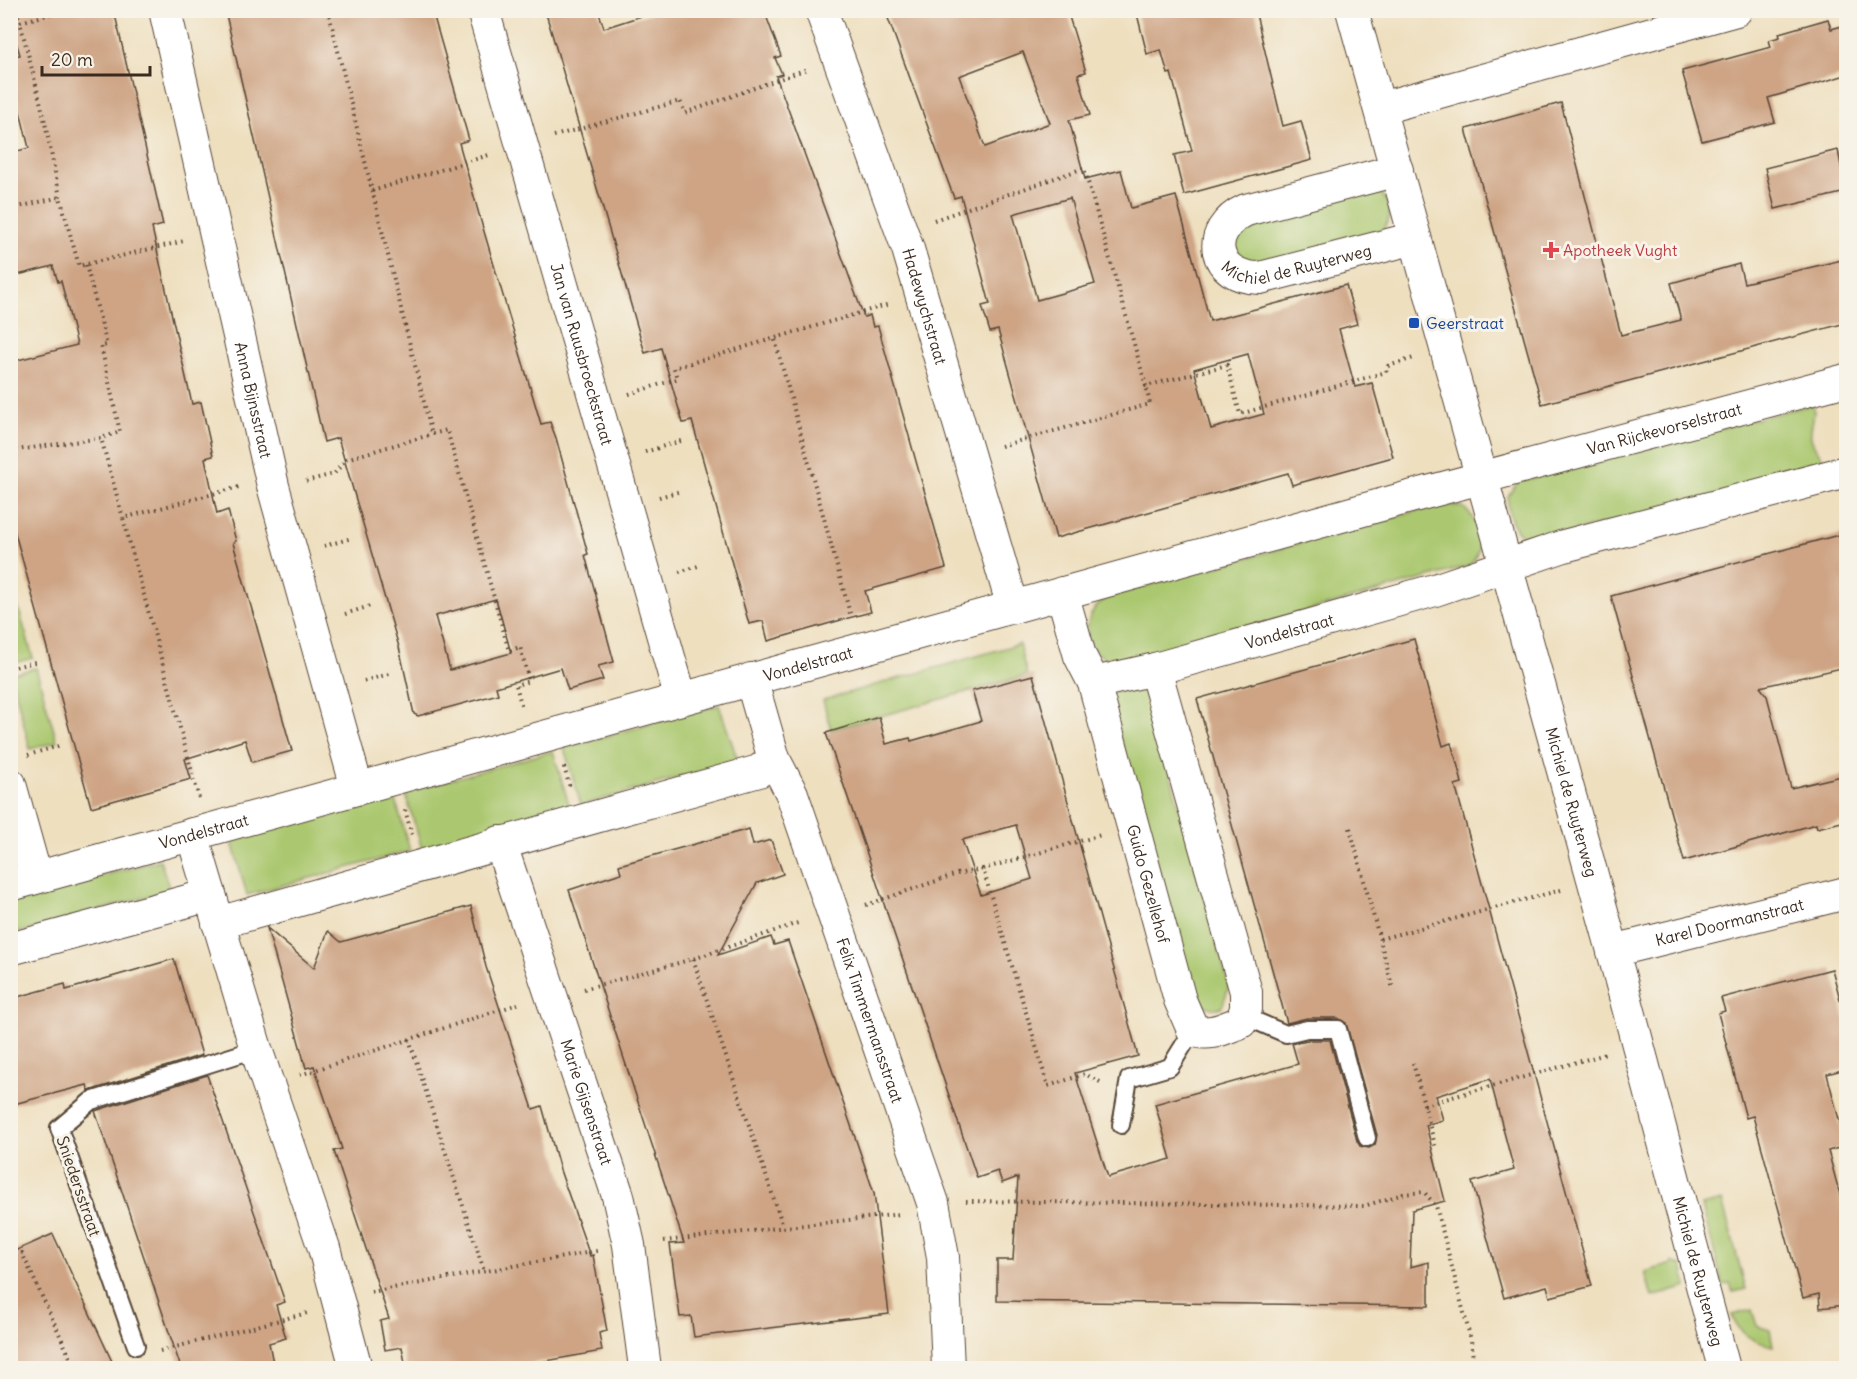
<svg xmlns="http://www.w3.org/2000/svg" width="1857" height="1379" font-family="Delius,sans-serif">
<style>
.green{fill:#abc86f;stroke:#737946;stroke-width:1.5}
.building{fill:#cea485;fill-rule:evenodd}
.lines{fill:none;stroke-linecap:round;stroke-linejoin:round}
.service-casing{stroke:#564536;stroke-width:20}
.minor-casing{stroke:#564536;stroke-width:34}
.path{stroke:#564536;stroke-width:4;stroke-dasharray:1.5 4.5;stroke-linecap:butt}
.service{stroke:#fff;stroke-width:16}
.minor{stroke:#fff;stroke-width:32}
.health-dot{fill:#e0444e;stroke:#f7f3e8;stroke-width:2}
.transit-dot{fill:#1a4fb4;stroke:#f7f3e8;stroke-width:2}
.labels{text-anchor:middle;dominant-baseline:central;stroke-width:6;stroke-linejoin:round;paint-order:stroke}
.health-label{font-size:16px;fill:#be3a42;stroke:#f7f3e8;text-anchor:start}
.street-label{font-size:16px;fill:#3b2a1e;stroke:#f7f3e8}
.transit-label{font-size:16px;fill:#164399;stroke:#f7f3e8;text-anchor:start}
</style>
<rect width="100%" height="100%" fill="#f7f3e8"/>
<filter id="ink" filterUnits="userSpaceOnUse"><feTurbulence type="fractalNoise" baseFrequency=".0167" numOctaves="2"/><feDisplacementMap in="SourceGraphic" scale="12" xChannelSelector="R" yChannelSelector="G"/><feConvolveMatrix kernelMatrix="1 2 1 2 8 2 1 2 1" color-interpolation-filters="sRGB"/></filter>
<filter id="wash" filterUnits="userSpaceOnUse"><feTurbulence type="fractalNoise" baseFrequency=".008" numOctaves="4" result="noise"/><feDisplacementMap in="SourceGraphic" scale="24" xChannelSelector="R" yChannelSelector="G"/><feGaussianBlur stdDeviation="1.35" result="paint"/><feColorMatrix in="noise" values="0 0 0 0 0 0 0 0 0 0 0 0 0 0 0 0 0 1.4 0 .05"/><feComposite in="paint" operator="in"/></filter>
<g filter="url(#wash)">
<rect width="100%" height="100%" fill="#eedfbf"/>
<g class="green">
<path d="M1371,187C1392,197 1394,216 1381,233L1264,267L1239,258L1233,241L1242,220Z"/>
<path d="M1813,404C1817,416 1809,425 1811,437C1813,449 1824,456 1826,467L1532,542C1514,535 1507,514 1508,496L1518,482Z"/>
<path d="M1442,504L1463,507C1480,522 1487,548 1469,566L1124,662C1081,662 1074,612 1113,595Z"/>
<polygon points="11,583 33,658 11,664 10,583"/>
<polygon points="1019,644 1027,675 831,730 823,700"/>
<polygon points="36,668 57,742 30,749 11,674"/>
<path d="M1138,686L1146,688L1229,986L1222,1007C1209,1011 1203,1005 1194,996L1110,702L1114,693Z"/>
<polygon points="719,705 738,761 581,805 564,748"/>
<polygon points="553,751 570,808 422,849 405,792"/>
<polygon points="394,795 410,851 247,895 232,842 243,836"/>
<polygon points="160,860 170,890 11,935 11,901"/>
<polygon points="1722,1201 1746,1289 1733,1292 1730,1284 1723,1285 1702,1206"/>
<polygon points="1672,1262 1682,1266 1687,1287 1652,1297 1645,1272 1672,1264"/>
<path d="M1752,1310L1757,1326L1770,1330L1773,1346C1753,1342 1740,1335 1732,1315Z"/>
</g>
<g id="blocks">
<g class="building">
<polygon points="10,10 114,10 163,225 152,228 192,404 201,402 213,456 205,458 217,514 228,510 236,541 233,543 292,751 252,762 245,740 185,759 191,779 91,807 10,515 10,362 77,345 61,281 58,282 53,266 10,277 10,153 29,148 10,71 10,57 20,55 10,22"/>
<path d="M225,10H432L469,140L459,143L480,218L541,424L550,422L556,438L588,554L585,555L614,662L598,666L603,680L568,690L561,668L496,687L498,694L418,716L414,714L399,647L338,438L324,442ZM496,599L511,653L450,670L435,616Z"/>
<polygon points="545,10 598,10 604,28 660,10 764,10 781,56 775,58 782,74 776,76 864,317 870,315 873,327 878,326 946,568 865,591 871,612 841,620 768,641 763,621 749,624 692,421 683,423 661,348 645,353"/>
<path d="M885,10H1067L1086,72L1078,74L1090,115L1069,120L1085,179L1121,170L1131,208L1176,196L1210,321L1346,285L1357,324L1339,329L1355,387L1372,383L1393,457L1292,485L1288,473L1056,538L998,330L990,332L982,306L990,304L961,196L954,198ZM1023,52L1050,123L985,147L959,76ZM1070,198L1095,284L1037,300L1013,214ZM1248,354L1264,414L1211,429L1194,369Z"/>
<polygon points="1136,10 1255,10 1283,126 1301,121 1312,160 1184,195 1174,155 1192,151 1171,73 1168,74 1161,50 1147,54"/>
<polygon points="1828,19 1831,29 1846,25 1846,75 1768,98 1775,122 1702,141 1682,71 1771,47 1769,40 1780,37 1779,33"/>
<polygon points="1561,103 1621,335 1681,320 1671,283 1739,264 1744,283 1846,259 1846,323 1542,404 1466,129"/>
<polygon points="1838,150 1846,192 1775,209 1765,168"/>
<polygon points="1846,533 1846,667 1760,687 1767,696 1791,788 1846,775 1846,821 1817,828 1816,824 1684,861 1611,596"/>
<path d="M1414,639L1443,746L1451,743L1457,763L1462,783L1455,785L1592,1286L1550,1297L1547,1286L1504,1298L1472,1182L1514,1170L1490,1079L1436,1096L1443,1120L1426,1125L1445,1201L1412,1210L1410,1267L1429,1262V1306L997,1301V1260H1013L1018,1177L1002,1183L998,1171L977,1178L826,733L879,717L886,744L910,738L911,741L981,721L972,691L1033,675L1138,1056L1075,1073L1108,1177L1171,1159L1155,1104L1298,1064L1292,1043L1308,1040H1330L1357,1141L1360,1146L1369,1148L1375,1145L1377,1135L1346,1023L1338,1018H1307L1287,1023L1197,699ZM1016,825L1032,879L981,895L962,840Z"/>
<polygon points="749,829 753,845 771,840 783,874 757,883 718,955 771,937 774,945 788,941 874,1193 889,1314 694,1337 691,1316 680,1317 670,1244 684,1243 569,890 621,873 619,865"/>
<polygon points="471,906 486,967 533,1109 542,1106 560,1170 590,1256 593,1255 607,1331 599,1333 602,1351 507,1368 406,1368 402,1347 385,1350 380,1321 389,1319 334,1151 342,1149 314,1066 306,1068 267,928 314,968 328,931 341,942"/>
<polygon points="174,959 202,1055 89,1091 87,1085 10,1105 10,999 65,984 66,990"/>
<polygon points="1832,969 1846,1022 1846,1069 1827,1074 1846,1146 1828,1151 1846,1217 1846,1305 1820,1308 1819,1294 1803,1298 1753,1116 1746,1118 1718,1013 1725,1011 1721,998"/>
<polygon points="207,1075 285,1302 276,1305 286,1338 269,1343 274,1368 181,1368 95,1111"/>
<polygon points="53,1234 60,1249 115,1368 10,1368 10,1253"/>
</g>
</g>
</g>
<g filter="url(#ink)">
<use href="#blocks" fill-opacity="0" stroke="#564536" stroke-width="1.5"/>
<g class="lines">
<g class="service-casing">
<g id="service">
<polyline points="1244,1016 1286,1034 1307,1029 1338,1029 1367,1138"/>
<polyline points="1121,1125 1129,1079 1170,1067 1193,1030"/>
<polyline points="136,1346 59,1128 91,1101 256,1049"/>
</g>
</g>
<g class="minor-casing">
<g id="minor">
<path id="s1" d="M165,10L273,486L357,788"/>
<path id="s2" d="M483,10L681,699"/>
<path id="s3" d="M821,10L908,249L1013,607"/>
<path id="s4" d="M1352,10L1613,951L1724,1368"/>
<polyline points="1381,108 1736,10"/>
<path id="s5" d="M1397,170L1246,210C1203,230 1212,278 1260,278L1415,238"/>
<path id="s6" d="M1062,593L1080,656L1094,683L1155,669L1435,590L1564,546L1846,472"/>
<path id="s7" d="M751,679L774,759L792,794L933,1203L943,1257L948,1368"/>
<path id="s8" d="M1094,683L1180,1000L1193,1030C1209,1037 1225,1028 1241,1022L1246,1009V992L1155,669"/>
<polyline points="10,784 36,877"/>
<polyline points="192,834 256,1049 324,1248 356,1368"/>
<path id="s9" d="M500,842L618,1196L629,1245L645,1368"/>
<path id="s10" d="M10,885L1406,498L1846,380"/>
<polyline points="218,923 759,771 774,759"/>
<polyline points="10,949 210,895"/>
<path id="s11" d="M1613,951L1846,893"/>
</g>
</g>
<g class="path">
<polyline points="16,10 20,22"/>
<polyline points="328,10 432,435"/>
<polyline points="554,136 680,101 685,113 807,69"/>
<polyline points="372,191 489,155"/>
<polyline points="60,197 43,113 20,22 66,10"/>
<polyline points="10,209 60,197 79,266 184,241"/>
<polyline points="934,220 1084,168 1146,386 1227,365 1240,414 1386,372 1388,366 1414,358"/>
<polyline points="86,265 107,345 101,346 120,432 101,438"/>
<polyline points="775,340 851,617"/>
<polyline points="629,394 677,379 674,368 890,304"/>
<polyline points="1001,446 1150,404 1146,386"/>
<polyline points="10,451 101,438 123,518"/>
<polyline points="645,452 684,440"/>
<polyline points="306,481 334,474 346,459 447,430 509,651 520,647 529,681 516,685 522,708"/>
<polyline points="659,497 681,491"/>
<polyline points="324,546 352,538"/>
<polyline points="679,572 701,565"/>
<polyline points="10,579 15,578"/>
<polyline points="345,614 370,606"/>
<polyline points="10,668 39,661"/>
<polyline points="364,681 389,674"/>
<polyline points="28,755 62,745"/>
<polyline points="564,767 570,788"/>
<polyline points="199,798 123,518 239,487"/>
<polyline points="405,810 412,835"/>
<polyline points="1350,828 1393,989"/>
<polyline points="866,905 957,874 983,869"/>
<polyline points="1380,939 1561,890"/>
<polyline points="693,959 783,1226"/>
<polyline points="584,989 693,959 801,922"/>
<polyline points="409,1039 484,1271"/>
<polyline points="1413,1063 1436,1149"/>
<polyline points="300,1075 518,1004"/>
<polyline points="1100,1082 1085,1074 1048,1086 983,869 1101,835"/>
<polyline points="1424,1105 1606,1054"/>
<polyline points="966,1201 1364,1206 1403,1194 1424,1192 1436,1206 1471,1340 1474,1368"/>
<polyline points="664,1241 901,1214"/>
<polyline points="10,1258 22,1253 75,1368"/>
<polyline points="371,1292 597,1251"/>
<polyline points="160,1351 307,1313"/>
<polyline points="94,1368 115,1363"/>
</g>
<use href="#service" class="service"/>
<use href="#minor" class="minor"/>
</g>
</g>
<path class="health-dot" d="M1548 241h6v6h6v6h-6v6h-6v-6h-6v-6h6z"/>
<rect class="transit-dot" x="1408" y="317" width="12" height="12" rx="3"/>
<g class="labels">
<g class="health-label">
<text x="1563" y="250">Apotheek Vught</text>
</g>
<g class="street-label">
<text stroke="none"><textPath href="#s5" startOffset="300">Michiel de Ruyterweg</textPath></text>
<text stroke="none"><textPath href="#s3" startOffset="314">Hadewychstraat</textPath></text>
<text stroke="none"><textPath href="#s2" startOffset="358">Jan van Ruusbroeckstraat</textPath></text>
<text stroke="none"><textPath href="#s1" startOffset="400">Anna Bijnsstraat</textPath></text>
<text stroke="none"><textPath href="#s10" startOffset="1716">Van Rijckevorselstraat</textPath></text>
<text stroke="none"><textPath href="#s6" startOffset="298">Vondelstraat</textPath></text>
<text stroke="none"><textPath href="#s10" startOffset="828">Vondelstraat</textPath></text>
<text stroke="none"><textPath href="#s4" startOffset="822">Michiel de Ruyterweg</textPath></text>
<text stroke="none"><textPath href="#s10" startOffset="201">Vondelstraat</textPath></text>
<text stroke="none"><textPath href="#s8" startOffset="208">Guido Gezellehof</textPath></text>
<text stroke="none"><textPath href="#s11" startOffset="120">Karel Doormanstraat</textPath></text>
<text stroke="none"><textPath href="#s7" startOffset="362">Felix Timmermansstraat</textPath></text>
<text stroke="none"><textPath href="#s9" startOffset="274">Marie Gijsenstraat</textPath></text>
<text transform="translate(79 1186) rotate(71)">Sniedersstraat</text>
<text stroke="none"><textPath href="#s4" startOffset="1308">Michiel de Ruyterweg</textPath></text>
</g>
<g class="transit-label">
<text x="1426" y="323">Geerstraat</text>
</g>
</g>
<rect width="1857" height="1379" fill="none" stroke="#f7f3e8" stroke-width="36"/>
<path d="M42 66v9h108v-9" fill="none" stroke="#3b2a1e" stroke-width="3"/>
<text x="51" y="66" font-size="18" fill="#3b2a1e" stroke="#f7f3e8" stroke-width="4.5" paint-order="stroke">20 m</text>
</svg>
